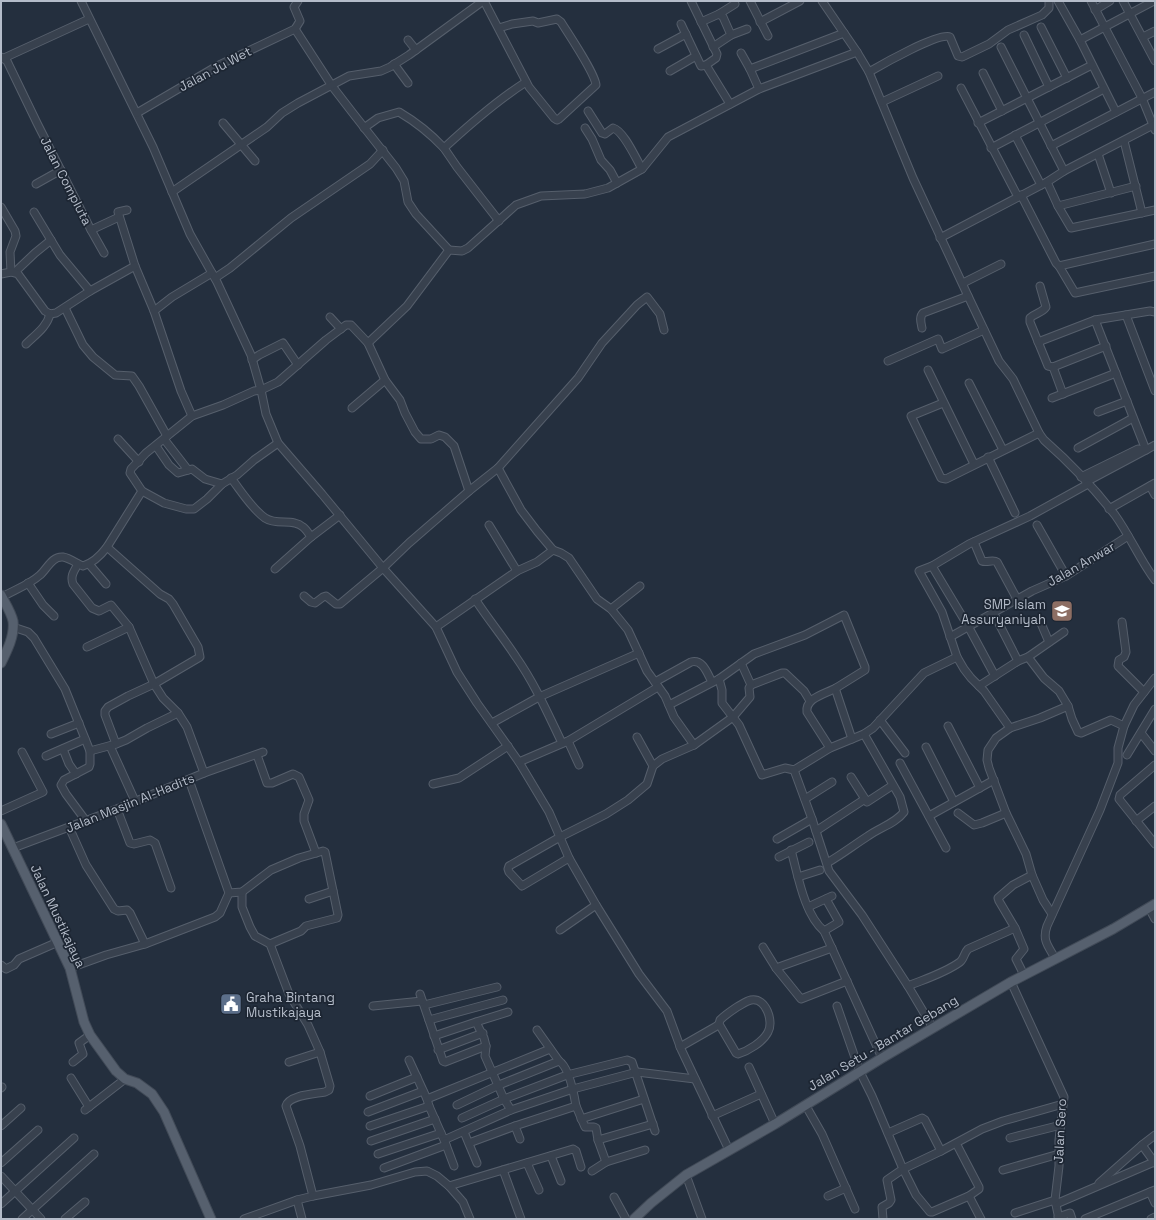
<svg xmlns="http://www.w3.org/2000/svg" width="1156" height="1220" font-family="'Space Grotesk',sans-serif">
<style>
.lines{fill:none;stroke-linecap:round;stroke-linejoin:round}
.minor-casing{stroke:#565f6c;stroke-width:9}
.major-casing{stroke:#414a57;stroke-width:11}
.minor{stroke:#38414e;stroke-width:7}
.major{stroke:#56606e;stroke-width:9}
.labels{text-anchor:middle;dominant-baseline:central;stroke-width:3.5;stroke-linejoin:round;paint-order:stroke}
.street-label{font-size:13px;fill:#b4bcc9;stroke:#1d2633}
.poi-label{font-size:13px;fill:#b4bcc9;stroke:#1d2633;text-anchor:end}
</style>
<rect width="100%" height="100%" fill="#242f3e"/>
<g class="lines">
<g class="minor-casing">
<g id="minor">
<polyline points="81,1 153,147 190,234 217,282 251,355 261,390 266,414 278,443 322,494 383,568 436,627 457,672 477,703 519,762 549,812 569,858 596,905 639,974 667,1011 681,1049 729,1150"/>
<path d="M484,1L529,87L554,118L557,120L559,119L596,85C595,73 569,35 561,22L557,19L538,23L533,21L512,24L499,28"/>
<polyline points="691,1 717,54 716,58 706,65 730,104"/>
<polyline points="750,1 768,36"/>
<path d="M822,1L857,52L869,72L913,178L968,296L999,361L1013,379L1039,433L1044,440C1069,462 1094,488 1115,515C1130,536 1140,560 1155,580"/>
<polyline points="1058,1 1080,40 1116,112"/>
<polyline points="1091,1 1142,98 1155,130"/>
<polyline points="1123,1 1155,61"/>
<polyline points="1095,10 1110,1"/>
<polyline points="719,14 735,4"/>
<polyline points="701,22 719,14 723,17 731,35 713,47"/>
<polyline points="760,22 800,1"/>
<polyline points="681,24 701,66 706,65"/>
<polyline points="1041,27 1067,78"/>
<polyline points="295,29 332,86 352,112 396,168 404,181 408,202 416,214 449,250"/>
<polyline points="731,35 747,29"/>
<polyline points="1024,35 1049,87"/>
<polyline points="1143,37 1155,31"/>
<polyline points="408,40 416,50"/>
<polyline points="1080,40 1154,1"/>
<polyline points="1001,47 1064,171"/>
<polyline points="658,49 686,34"/>
<polyline points="741,53 750,69"/>
<polyline points="1,57 7,61 37,123 91,230 119,217"/>
<polyline points="4,58 89,19"/>
<polyline points="394,64 408,83"/>
<polyline points="670,71 696,56"/>
<path d="M869,72C881,65 939,32 950,37L958,56L962,57L989,44L1008,30L1042,15L1049,8V1"/>
<polyline points="983,73 1002,111"/>
<polyline points="961,88 1018,197"/>
<polyline points="759,89 750,69 844,33"/>
<polyline points="882,102 938,76"/>
<path d="M588,111L602,133L605,134L613,128C624,131 636,159 642,169"/>
<polyline points="137,113 219,65 295,29 300,21 294,7 298,1"/>
<polyline points="223,123 255,161"/>
<polyline points="978,123 1092,65"/>
<path d="M364,128L378,118L399,112C416,122 430,133 444,148"/>
<polyline points="585,128 592,139 601,160 610,170 617,183"/>
<polyline points="1015,135 1041,185"/>
<polyline points="1124,141 1142,213"/>
<polyline points="1051,146 1155,92"/>
<polyline points="991,148 1104,89"/>
<polyline points="1098,154 1111,193"/>
<polyline points="1047,182 1058,206 1071,228 1155,210"/>
<polyline points="36,184 61,170"/>
<polyline points="172,192 267,127 282,113 298,103 349,76 381,71 390,67 409,55 483,1"/>
<polyline points="1021,195 1056,263 1059,266 1155,244"/>
<polyline points="1058,206 1136,186"/>
<polyline points="1,207 15,231 16,236 10,252 11,272"/>
<polyline points="127,210 118,212 135,266 154,311 172,297 212,273"/>
<polyline points="34,212 60,255 90,291"/>
<path d="M499,221L457,167L444,148C470,124 496,101 526,82"/>
<polyline points="91,230 104,253"/>
<polyline points="940,238 1047,182 1064,171 1155,124"/>
<polyline points="1059,266 1075,293 1155,276"/>
<polyline points="15,272 35,253 51,240"/>
<polyline points="1,274 11,272 18,274 45,311 50,314 56,313 90,291 135,266"/>
<polyline points="215,278 230,268 291,218 370,164 383,150"/>
<polyline points="963,283 1001,264"/>
<path d="M1040,286L1046,307C1042,313 1035,313 1030,318V322L1048,366L1053,367L1106,346"/>
<polyline points="65,308 83,345 93,357 115,375 132,376 139,386 167,436"/>
<polyline points="154,311 181,391 192,416"/>
<polyline points="1126,315 1155,391"/>
<polyline points="330,317 341,329"/>
<polyline points="1095,320 1146,450 1155,445"/>
<path d="M922,328C921,323 919,317 923,313L968,296"/>
<polyline points="1038,342 1095,320 1150,311 1155,312"/>
<polyline points="368,343 407,306 449,250 462,251 468,248 516,205 541,196 585,194 608,188 642,169 668,137 759,89 857,52"/>
<path d="M26,344C35,335 47,327 50,314"/>
<polyline points="252,360 259,355 283,343 298,365"/>
<polyline points="888,361 938,339 942,349 984,330"/>
<polyline points="1053,367 1063,394"/>
<polyline points="928,370 974,464"/>
<polyline points="969,383 1003,450"/>
<polyline points="1052,398 1116,373"/>
<polyline points="943,403 911,416 941,478 946,479 1039,433"/>
<polyline points="352,408 385,380"/>
<polyline points="1098,412 1127,401"/>
<polyline points="118,439 139,462"/>
<polyline points="164,439 188,470"/>
<polyline points="156,446 169,465 178,473 192,469 205,479 222,484"/>
<polyline points="1078,448 1133,418"/>
<polyline points="988,457 1015,513"/>
<polyline points="498,468 521,510 537,531 553,550 561,553 569,558 597,599 611,609 628,630 647,671 665,696 674,717 694,745"/>
<polyline points="1081,477 1138,449 1146,450 1086,482"/>
<path d="M231,478C241,491 252,509 265,518C277,526 293,518 303,527C306,529 309,534 311,537"/>
<polyline points="1150,486 1155,495"/>
<polyline points="142,491 164,503 186,509 194,509 207,499 222,484 237,475 254,460 278,443"/>
<polyline points="1109,509 1155,483"/>
<polyline points="489,525 517,571"/>
<polyline points="1037,525 1066,576"/>
<path d="M974,542L982,561C987,563 993,559 997,562L1017,599"/>
<polyline points="107,547 160,594 169,599 173,604 198,647 200,657 154,684 128,696 108,707 105,711 105,715 116,744"/>
<polyline points="89,564 106,584"/>
<polyline points="932,566 968,626 995,676"/>
<polyline points="275,569 311,537 340,515"/>
<polyline points="28,583 43,605 54,616"/>
<polyline points="304,596 311,602 315,603 323,597 326,596 336,604 340,604 383,568 409,543 469,491 498,468 578,378 602,343 637,305 647,297 660,314 664,330"/>
<path d="M2,597C14,590 29,585 40,575C47,569 52,556 63,557C70,558 77,564 83,566C93,563 101,555 107,547L142,491L130,473L131,469L146,453L192,416L223,405L254,391L261,390L278,382L326,340L346,325H351L368,343L385,380L400,400L405,413L415,432L421,439H431L439,435L445,437L454,446L469,491"/>
<path d="M475,599C488,619 503,637 516,657C535,684 548,714 562,743"/>
<polyline points="611,609 640,586"/>
<polyline points="993,612 1018,661"/>
<polyline points="1040,621 1049,642"/>
<polyline points="1122,622 1126,652 1124,657 1119,660 1118,666 1144,692"/>
<polyline points="13,627 28,632 34,638 65,689 90,751 116,744 126,740 147,728 178,713"/>
<polyline points="436,627 517,571 537,562 553,550"/>
<polyline points="950,637 1032,591 1066,576 1128,536"/>
<polyline points="87,647 129,627"/>
<polyline points="1028,657 1064,632"/>
<polyline points="719,679 722,690 722,703 739,725 762,775 785,768 794,770 830,748 864,734 873,728 924,673 957,657"/>
<path d="M655,682L691,662C703,659 707,673 712,682"/>
<polyline points="751,685 782,673 785,673 804,691 810,701"/>
<polyline points="979,686 1018,661 1028,657 1044,678 1059,691 1068,706"/>
<polyline points="669,705 719,679 754,654 805,635 844,615 865,667 865,670 836,688 836,691 852,739"/>
<polyline points="880,720 905,753"/>
<polyline points="492,723 539,697 639,653"/>
<polyline points="948,726 980,788"/>
<polyline points="1010,728 1040,718 1068,706 1072,719 1078,732 1081,733 1111,720 1124,726"/>
<polyline points="1141,733 1155,751"/>
<polyline points="51,734 79,723"/>
<polyline points="637,737 653,766"/>
<polyline points="568,741 579,765"/>
<polyline points="110,746 135,801"/>
<polyline points="926,747 954,802"/>
<path d="M830,748L807,712C805,698 825,694 836,688"/>
<polyline points="63,749 69,764 76,774"/>
<polyline points="257,755 267,783 272,783 293,774 299,777 309,800 304,814 304,821 316,853"/>
<polyline points="1127,755 1155,709"/>
<polyline points="46,756 85,739"/>
<polyline points="519,762 568,741 658,687"/>
<polyline points="900,763 946,848"/>
<polyline points="1155,765 1120,795 1119,799 1155,844"/>
<polyline points="794,770 812,819 829,871 862,915 908,986 933,1028"/>
<polyline points="204,773 263,752"/>
<polyline points="851,777 865,799"/>
<polyline points="433,784 459,778 508,746"/>
<polyline points="805,799 832,782"/>
<polyline points="117,809 130,843 134,844 150,840 155,843 171,888"/>
<polyline points="1,811 43,792 22,752"/>
<polyline points="958,813 974,825 982,823 1006,813"/>
<polyline points="929,816 994,780"/>
<polyline points="86,821 66,794 61,785 64,780 89,767 90,764 90,751"/>
<polyline points="1136,821 1155,806"/>
<polyline points="69,827 86,865 114,909 118,911 127,910 130,913 145,944"/>
<polyline points="816,831 865,799 867,802 890,787"/>
<polyline points="777,839 812,819"/>
<path d="M13,848L117,809L204,773L187,727L178,713L163,698L154,684L129,627L111,605L99,611L92,608L73,584C70,576 74,571 78,564"/>
<path d="M791,850C798,875 804,914 824,931L882,1058"/>
<polyline points="779,857 809,842"/>
<polyline points="569,858 522,886 509,872 508,869 509,866 560,837 606,814 628,800 647,784 653,766 662,759 694,745 733,717 750,697 749,688 751,685 741,663"/>
<path d="M827,863C841,855 854,845 868,836C879,828 896,823 904,812L900,797L864,734"/>
<polyline points="798,877 820,870"/>
<path d="M242,892V907L250,927L255,936L270,944L289,994L308,1025L320,1052L330,1086L329,1090L325,1092C314,1094 289,1095 286,1106L300,1146L313,1196L297,1200L244,1219"/>
<polyline points="229,893 242,892 271,870 299,858 323,851 325,852 338,915 337,918 306,926 301,931 270,944"/>
<polyline points="309,899 333,891"/>
<polyline points="808,907 832,896"/>
<polyline points="1149,908 1155,919"/>
<polyline points="1052,914 1043,900 1032,875 1026,854 1006,813 989,768 987,760 988,750 996,738 1010,728 984,691 971,678 964,669 957,657 942,612 919,571 932,566 969,544 1030,516 1088,484"/>
<polyline points="560,930 596,905"/>
<polyline points="824,931 839,922 826,899"/>
<polyline points="763,947 776,968 801,999 847,981"/>
<path d="M1055,958C1048,946 1042,940 1047,926L1100,810L1113,776L1118,763V748L1124,726L1134,705L1155,678"/>
<polyline points="1,965 6,969 14,965 19,959 58,942"/>
<polyline points="70,968 106,955 145,944 215,917 220,913 229,893 189,780"/>
<polyline points="776,968 832,948"/>
<polyline points="1024,975 1016,959 1024,949 1015,928 999,901 998,898 1013,885 1032,875"/>
<polyline points="1011,982 1064,1097 1059,1140 1059,1166 1055,1200 1059,1219"/>
<path d="M908,986C925,979 945,973 960,962C964,959 964,953 968,949L1015,928"/>
<polyline points="420,994 443,1061 445,1062 486,1046"/>
<polyline points="424,1005 497,987"/>
<polyline points="373,1006 422,1001"/>
<polyline points="837,1006 860,1072 872,1096 903,1169 887,1180 891,1200 889,1203 882,1207 883,1219"/>
<polyline points="429,1020 503,1000"/>
<polyline points="476,1022 508,1012"/>
<polyline points="434,1036 476,1022 484,1038 486,1046 485,1056 504,1099 511,1110"/>
<path d="M680,1047L715,1027L719,1024L720,1020C725,1015 731,1011 737,1007C741,1005 746,1001 751,1000C766,997 774,1022 768,1032C763,1042 748,1051 738,1054L736,1053L719,1024"/>
<polyline points="438,1050 483,1033"/>
<polyline points="409,1060 427,1099 429,1106 444,1140 511,1110 573,1089 637,1072 695,1079"/>
<polyline points="73,1062 83,1054 79,1043 90,1035"/>
<polyline points="289,1062 320,1052"/>
<polyline points="749,1067 775,1124"/>
<polyline points="71,1078 89,1107"/>
<polyline points="1,1088 2,1087"/>
<polyline points="370,1096 417,1077"/>
<polyline points="427,1099 550,1049"/>
<polyline points="457,1105 499,1085 559,1061"/>
<polyline points="576,1106 585,1127 594,1127 596,1128 598,1140 606,1162"/>
<polyline points="806,1106 822,1134 855,1209"/>
<polyline points="85,1110 125,1079"/>
<polyline points="368,1112 423,1091"/>
<polyline points="712,1116 761,1094"/>
<polyline points="462,1118 504,1099 567,1075 627,1060 632,1062 655,1131"/>
<polyline points="581,1119 644,1099"/>
<polyline points="1,1126 21,1108"/>
<polyline points="370,1126 429,1106"/>
<polyline points="464,1132 477,1163"/>
<polyline points="888,1133 922,1118 925,1120 941,1151"/>
<polyline points="1010,1138 1061,1125"/>
<path d="M520,1139L515,1126L576,1106C574,1094 569,1067 559,1061L537,1030"/>
<polyline points="598,1140 653,1124"/>
<polyline points="371,1141 435,1119"/>
<polyline points="445,1142 454,1166"/>
<polyline points="469,1143 515,1126"/>
<polyline points="956,1143 979,1187 979,1189 969,1196 932,1212 930,1212 916,1195 903,1169 941,1151 982,1129 1003,1121 1063,1104"/>
<polyline points="1142,1145 1155,1135"/>
<polyline points="378,1154 441,1133"/>
<polyline points="551,1156 561,1181"/>
<polyline points="1,1163 38,1130"/>
<polyline points="527,1163 539,1190"/>
<polyline points="384,1168 446,1145"/>
<polyline points="503,1170 521,1219"/>
<polyline points="1003,1170 1059,1154"/>
<polyline points="592,1171 606,1162 645,1150"/>
<polyline points="686,1175 702,1219"/>
<polyline points="1,1176 41,1219"/>
<polyline points="1099,1183 1142,1145 1155,1163"/>
<polyline points="449,1186 573,1149 576,1151 581,1167"/>
<polyline points="1150,1192 1155,1203"/>
<polyline points="313,1196 371,1185 415,1172 427,1171 437,1176 449,1186 463,1202 470,1219"/>
<polyline points="828,1196 846,1188"/>
<polyline points="969,1196 981,1219"/>
<polyline points="614,1197 626,1219"/>
<polyline points="297,1200 302,1219"/>
<polyline points="1,1204 74,1138"/>
<polyline points="1056,1204 1154,1162"/>
<polyline points="1015,1213 1055,1200"/>
<polyline points="1058,1217 1070,1213 1072,1219"/>
<polyline points="22,1219 94,1154"/>
<polyline points="65,1219 85,1202"/>
<polyline points="1085,1219 1155,1190"/>
<polyline points="1151,1219 1155,1217"/>
</g>
</g>
<g class="major-casing">
<g id="major">
<path d="M1,595C5,603 11,612 13,621C15,635 7,651 1,663"/>
<polyline points="1,824 70,968 84,1022 90,1035 116,1071 125,1079 137,1083 152,1094 164,1112 211,1219"/>
<polyline points="634,1219 651,1203 686,1175 775,1124 882,1058 1011,982 1113,929 1155,904"/>
</g>
</g>
<use href="#minor" class="minor"/>
<use href="#major" class="major"/>
</g>
<defs>
<g id="school-square" transform="scale(1.15)"><rect x="-9" y="-9" width="18" height="18" rx="4" fill="#8d6e63" stroke="#1d2633"/><path d="M0-5L7-2L0 1L-7-2ZM-4 1L0 2.5L4 1V4Q0 6-4 4Z" fill="#fff"/></g>
<g id="civic-square" transform="scale(1.15)"><rect x="-9" y="-9" width="18" height="18" rx="4" fill="#5c6f8a" stroke="#1d2633"/><path d="M-.6-6.5H3V-4.5H.6V-3L4-1V1h2V6H-6V1h2V-1L-.6-3ZM-1.2 2.5V6h2.4V2.5Z" fill="#fff"/></g>
</defs>
<g fill-rule="evenodd">
<use href="#school-square" x="1062" y="611"/>
<use href="#civic-square" x="231" y="1004"/>
</g>
<g class="labels">
<g class="street-label">
<text transform="translate(215 69) rotate(-28)">Jalan Ju Wet</text>
<text transform="translate(66 181) rotate(63)">Jalan Compluta</text>
<text transform="translate(1081 564) rotate(-30)">Jalan Anwar</text>
<text transform="translate(130 803) rotate(-22)">Jalan Masjin Al-Hadits</text>
<text transform="translate(58 916) rotate(65)">Jalan Mustikajaya</text>
<text transform="translate(883 1043) rotate(-31)">Jalan Setu - Bantar Gebang</text>
<text transform="translate(1060 1131) rotate(-87)">Jalan Sero</text>
</g>
<g class="poi-label">
<text x="1046" y="604">SMP Islam<tspan x="1046" dy="15">Assuryaniyah</tspan></text>
<text x="246" y="997" text-anchor="start">Graha Bintang<tspan x="246" dy="15">Mustikajaya</tspan></text>
</g>
</g>
<rect width="1156" height="1220" fill="none" stroke="#b4bcc9" stroke-width="4"/>
</svg>
